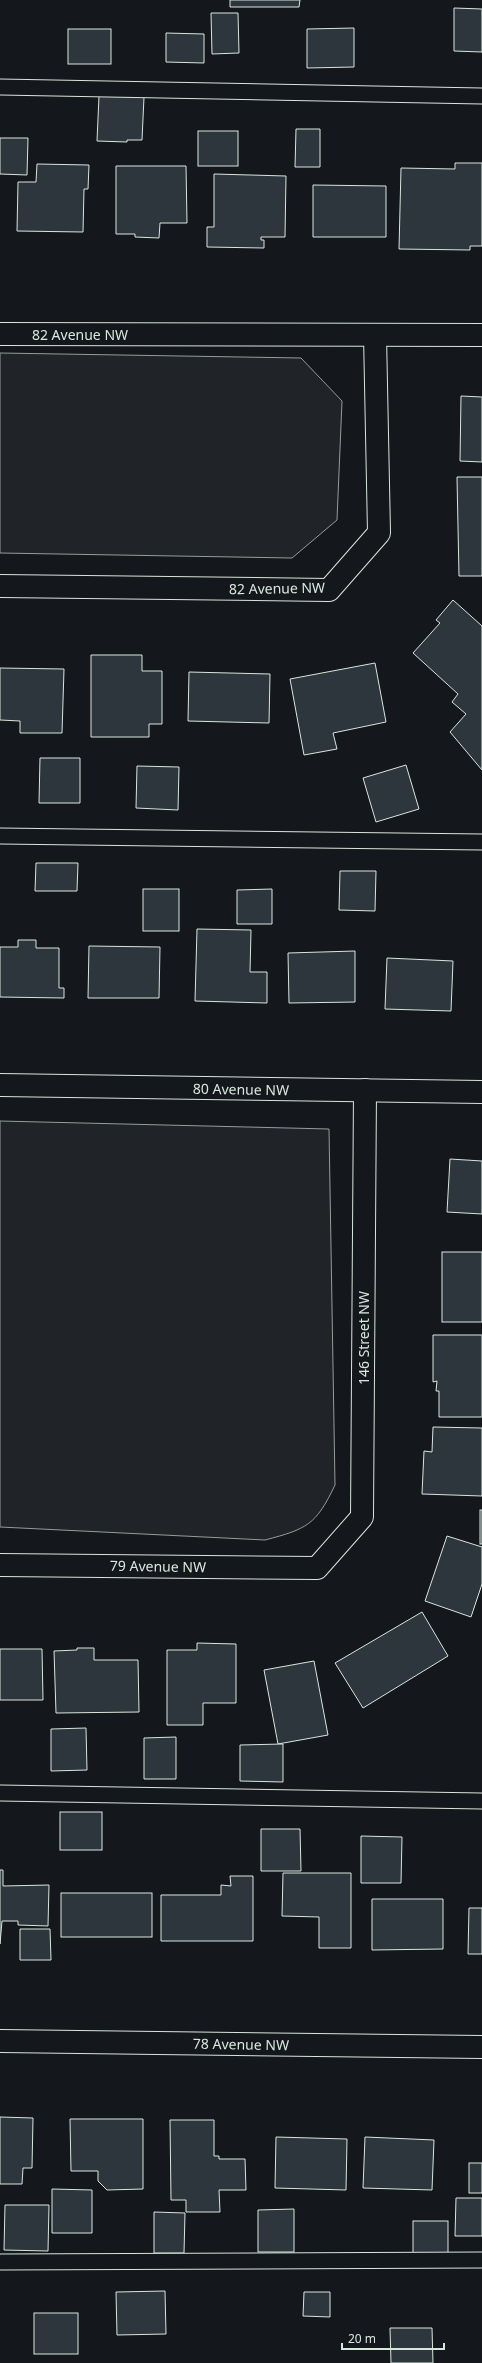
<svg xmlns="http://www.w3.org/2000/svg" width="482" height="2363" font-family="'Noto Sans',sans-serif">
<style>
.green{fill:#202428;stroke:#939e99}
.building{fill:#2c363c;stroke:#d8e6dc}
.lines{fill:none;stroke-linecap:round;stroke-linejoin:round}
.lane-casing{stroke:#d8e6dc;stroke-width:17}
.street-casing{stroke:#d8e6dc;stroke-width:24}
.secondary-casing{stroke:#d8e6dc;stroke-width:24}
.lane{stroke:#14181c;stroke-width:15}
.street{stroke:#14181c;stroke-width:22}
.secondary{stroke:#14181c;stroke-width:22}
.labels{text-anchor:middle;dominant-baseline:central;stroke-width:3;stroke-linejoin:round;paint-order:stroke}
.street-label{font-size:14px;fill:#d8e6dc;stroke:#14181c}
</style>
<rect width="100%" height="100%" fill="#14181c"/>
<g class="green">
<polygon points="0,353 301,358 342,401 337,520 292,558 0,553"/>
<path d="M0,1121L329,1129L335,1485C316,1525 307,1529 265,1540L0,1527Z"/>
</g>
<g class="building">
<polygon points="230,0 300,0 299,7 230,7"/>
<polygon points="454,8 482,9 482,52 454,51"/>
<polygon points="211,13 238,13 239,53 212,54"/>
<polygon points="354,28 354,67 307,68 307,29"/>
<rect x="68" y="29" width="43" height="35"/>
<polygon points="166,33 204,34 204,63 166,62"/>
<polygon points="99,96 144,97 142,140 127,140 127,142 97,141"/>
<polygon points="296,129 320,129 320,167 295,167"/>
<rect x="198" y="131" width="40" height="35"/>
<polygon points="0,138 28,138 27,175 0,174"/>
<polygon points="455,163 482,163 482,246 470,246 470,250 399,249 401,168 455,169"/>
<polygon points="37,164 89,165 88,189 84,189 83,232 17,231 18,182 36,182"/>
<polygon points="116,166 186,166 187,223 160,223 159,238 135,237 135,234 116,234"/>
<polygon points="214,174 286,176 285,237 261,237 261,240 264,240 264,248 207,247 207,227 214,227"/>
<polygon points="313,185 386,186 386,237 313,237"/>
<polygon points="461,396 482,397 482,462 460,461"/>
<polygon points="457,477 482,477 482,576 459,576"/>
<polygon points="453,600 482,626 482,770 450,732 466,714 452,702 458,694 413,653 440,623 436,620"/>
<polygon points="91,655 142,655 142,671 162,671 162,724 149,724 149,737 91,737"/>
<polygon points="375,663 386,722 333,733 337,749 304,755 290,679"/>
<polygon points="0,668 64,669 62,733 20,733 20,721 0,720"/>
<polygon points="189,672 270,674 269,723 188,721"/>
<polygon points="40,758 80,758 80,803 39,803"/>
<polygon points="406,765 419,809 376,822 363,778"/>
<polygon points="137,766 179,767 178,810 136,808"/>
<polygon points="36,863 78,863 77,891 35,891"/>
<polygon points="340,871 376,871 375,911 339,910"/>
<rect x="143" y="889" width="36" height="42"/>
<polygon points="272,889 272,924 237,924 237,890"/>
<polygon points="197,929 251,930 250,972 267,972 267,1003 195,1001"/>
<polygon points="18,940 36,940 36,948 59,948 59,988 64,988 64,998 0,997 0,947 18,947"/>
<polygon points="89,946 160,947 159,998 88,998"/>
<polygon points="355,951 355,1002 289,1003 288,953"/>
<polygon points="387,958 453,961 451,1011 385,1009"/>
<polygon points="450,1159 482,1161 482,1214 447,1212"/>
<rect x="442" y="1252" width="40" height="70"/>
<polygon points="433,1335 482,1335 482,1417 439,1417 439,1391 436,1391 437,1381 433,1382"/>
<polygon points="433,1427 482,1428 482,1496 422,1494 424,1451 432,1452"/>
<rect x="480" y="1510" width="2" height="34"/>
<polygon points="447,1536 482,1547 482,1584 471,1617 425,1601"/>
<polygon points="422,1612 448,1656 363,1708 335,1663"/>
<polygon points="197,1643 236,1644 236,1703 203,1703 203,1725 167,1725 167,1650 197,1650"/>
<polygon points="77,1648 94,1648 94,1660 138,1660 139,1712 56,1713 54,1651 77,1650"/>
<polygon points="0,1649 42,1649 43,1700 0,1700"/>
<polygon points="314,1661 328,1735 278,1744 264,1670"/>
<polygon points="86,1728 87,1770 51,1771 51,1729"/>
<polygon points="176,1737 176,1779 144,1779 144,1738"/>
<polygon points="283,1744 283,1782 240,1781 240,1745"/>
<rect x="60" y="1812" width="42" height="38"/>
<polygon points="261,1829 300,1829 301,1871 261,1871"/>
<polygon points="361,1836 402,1837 401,1883 361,1883"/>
<polygon points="0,1870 3,1870 3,1886 49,1885 48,1926 18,1925 18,1921 2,1921 0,1944"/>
<polygon points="283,1873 351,1873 351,1948 319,1948 319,1917 282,1916"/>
<polygon points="230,1876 253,1876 253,1941 161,1941 161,1895 221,1895 221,1885 231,1886"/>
<rect x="61" y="1893" width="91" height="44"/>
<polygon points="372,1899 443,1899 443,1949 372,1950"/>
<polygon points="469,1908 482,1908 482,1954 468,1954"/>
<polygon points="20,1929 50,1929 51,1960 20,1960"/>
<polygon points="0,2117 33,2118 32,2168 23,2168 22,2184 0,2184"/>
<polygon points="70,2119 143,2119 143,2189 107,2190 98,2181 98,2171 71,2171"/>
<polygon points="170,2120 214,2120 214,2156 219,2156 219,2159 245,2159 246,2190 219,2190 220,2212 186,2212 186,2200 171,2200"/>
<polygon points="276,2137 347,2139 346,2190 275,2188"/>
<polygon points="365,2137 434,2140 432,2190 363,2188"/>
<rect x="469" y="2163" width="13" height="30"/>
<polygon points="52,2189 92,2190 92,2233 52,2233"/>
<polygon points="456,2198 482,2198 482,2236 455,2236"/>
<polygon points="5,2205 49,2205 48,2251 4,2250"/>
<polygon points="294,2209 294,2252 258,2252 258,2210"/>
<polygon points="154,2212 185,2213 184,2253 154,2253"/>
<rect x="413" y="2221" width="35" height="38"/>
<polygon points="165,2291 166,2334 117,2335 116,2292"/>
<polygon points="304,2292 330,2292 330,2317 303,2316"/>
<rect x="34" y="2313" width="44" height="41"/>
<polygon points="390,2328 432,2328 433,2363 391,2363"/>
</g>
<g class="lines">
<g class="lane-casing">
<g id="lane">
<polyline points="0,87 482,96"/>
<polyline points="0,836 482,842"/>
<polyline points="0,1793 482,1801"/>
<polyline points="0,2262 482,2260"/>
</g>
</g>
<g class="street-casing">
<g id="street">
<polyline points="0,334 482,335"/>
<polyline points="0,586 329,590 379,533 375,335"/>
<polyline points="0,1565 317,1568 362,1517 365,1090"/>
<polyline points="0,2041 482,2047"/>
</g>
</g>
<g class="secondary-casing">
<polyline id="secondary" points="0,1085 482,1092"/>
</g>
<use href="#lane" class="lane"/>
<use href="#street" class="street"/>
<use href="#secondary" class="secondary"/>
</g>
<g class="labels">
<g class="street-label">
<text x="80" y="334">82 Avenue NW</text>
<text transform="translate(277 588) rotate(-1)">82 Avenue NW</text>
<text transform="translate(241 1089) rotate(1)">80 Avenue NW</text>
<text transform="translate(363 1338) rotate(-90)">146 Street NW</text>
<text transform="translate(158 1566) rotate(1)">79 Avenue NW</text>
<text transform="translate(241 2044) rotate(1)">78 Avenue NW</text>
</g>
</g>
<path d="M342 2343v6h102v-6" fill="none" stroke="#d8e6dc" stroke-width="2"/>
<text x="348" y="2343" font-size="12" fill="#d8e6dc" stroke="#14181c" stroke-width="3" paint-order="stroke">20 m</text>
</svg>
